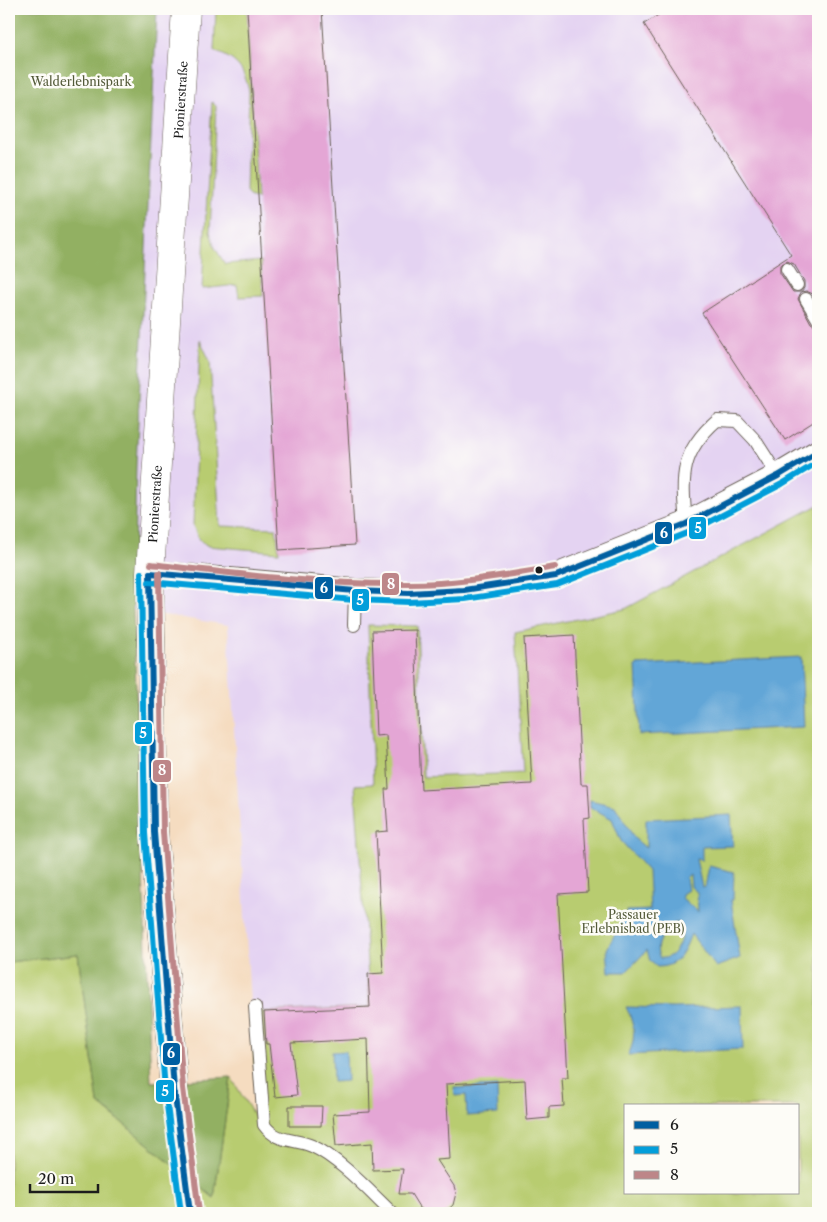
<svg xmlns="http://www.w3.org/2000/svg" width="827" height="1222" font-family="'Libre Caslon Text',serif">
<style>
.built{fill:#e4d3f2;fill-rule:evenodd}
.green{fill:#b8cc70;stroke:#6a7446;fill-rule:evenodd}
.forest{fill:#92b062;stroke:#57663f}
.water{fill:#62a6d7;stroke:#3f617a;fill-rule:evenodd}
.building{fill:#e4a6d5;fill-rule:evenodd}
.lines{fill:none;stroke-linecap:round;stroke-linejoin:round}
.secondary-tunnel{stroke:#cab69f;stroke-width:28;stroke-dasharray:28 14;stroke-linecap:butt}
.lane-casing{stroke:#685f55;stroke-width:14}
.street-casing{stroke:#685f55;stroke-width:26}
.secondary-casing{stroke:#685f55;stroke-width:29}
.lane{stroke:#fff;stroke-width:12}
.street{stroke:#fff;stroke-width:24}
.secondary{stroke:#fff;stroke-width:28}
.bus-1-casing{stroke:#fdfcf7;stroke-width:10}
.bus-2-casing{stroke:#fdfcf7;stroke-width:10}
.bus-3-casing{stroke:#fdfcf7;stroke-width:10}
.bus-1{stroke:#005fa1;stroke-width:6}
.bus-2{stroke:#039eda;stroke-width:6}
.bus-3{stroke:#bd8688;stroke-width:6}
.bus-dot{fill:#1c1c1c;stroke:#fdfcf7;stroke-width:2}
.labels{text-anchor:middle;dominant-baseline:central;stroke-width:5;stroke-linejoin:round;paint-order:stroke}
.park-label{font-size:12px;fill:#535a39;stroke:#fdfcf7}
.street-label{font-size:12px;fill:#1c1c1c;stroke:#fdfcf7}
.line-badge{stroke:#fdfcf7;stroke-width:2}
.badge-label{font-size:14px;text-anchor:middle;font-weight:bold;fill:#fff}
</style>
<rect width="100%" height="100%" fill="#fdfcf7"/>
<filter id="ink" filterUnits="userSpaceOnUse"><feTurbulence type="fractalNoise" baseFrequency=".02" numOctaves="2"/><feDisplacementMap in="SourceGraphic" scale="10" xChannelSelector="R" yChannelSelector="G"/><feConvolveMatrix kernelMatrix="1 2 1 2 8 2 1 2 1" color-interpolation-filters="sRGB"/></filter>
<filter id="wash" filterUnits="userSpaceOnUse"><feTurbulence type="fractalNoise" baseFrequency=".0096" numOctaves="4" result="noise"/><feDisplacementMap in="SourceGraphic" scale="20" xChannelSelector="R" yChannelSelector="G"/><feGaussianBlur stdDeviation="1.12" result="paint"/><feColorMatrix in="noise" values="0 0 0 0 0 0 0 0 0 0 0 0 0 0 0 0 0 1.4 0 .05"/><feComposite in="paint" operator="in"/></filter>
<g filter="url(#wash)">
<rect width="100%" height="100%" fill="#f5dcc0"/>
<path class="built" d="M157,9H818V1213H371L257,1123L228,625L133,610L136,467ZM626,1106H798V1193H626Z"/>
<g class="green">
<path d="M216,9H247L257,199L249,196L246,191L249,92C245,69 236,59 214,51Z"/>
<polygon points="212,102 216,106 210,232 215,248 225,264 261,261 263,296 239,297 237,285 202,289"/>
<polygon points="200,340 210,361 220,526 276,528 279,552 208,546 199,540 193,526"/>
<path d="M818,505V1213H9V962L78,954L98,1103L214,1198L231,1077L257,1121L251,1007H255L263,1012L370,1007L355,785L373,784L368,625L417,626L423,777L523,773L515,632L625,609ZM626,1106H798V1193H626Z"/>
</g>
<polygon class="forest" points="9,9 157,9 136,467 133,610 151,1082 231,1077 214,1198 98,1103 78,954 9,962"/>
<g class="water">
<polygon points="801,657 804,727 639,735 636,665"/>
<path d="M590,800L615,806L635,839L646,848V819L731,815L733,846L702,847V860L696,859L702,887H705L709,866L734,872L733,900H731L740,958L716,967L691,934C684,952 678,967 657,967L650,961L647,950L626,972H609L607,949L627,911L650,910L648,871L621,841L612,819L590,807ZM690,875L691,887L697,892L698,912L682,898V894L688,890L686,877ZM675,923H679L681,926C684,939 675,960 660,958C652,946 664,930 675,923Z"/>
<path d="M742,1006L743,1049L628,1055C637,1039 634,1023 626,1007L673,1008Z"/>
<polygon points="346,1051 347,1081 333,1082 332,1052"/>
<polygon points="497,1086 498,1114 467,1116 466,1095 455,1096 454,1088"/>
</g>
<g id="blocks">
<g class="building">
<polygon points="247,9 322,9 355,545 279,550"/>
<path d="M668,9H818V304L813,294L806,291L801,292L798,299L811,323L818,327V419L785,440L702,313L791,255L644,24ZM787,261L794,264L804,281V288L801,292H793L780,273V265Z"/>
<polygon points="415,630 421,790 532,784 524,638 574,635 581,784 588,784 590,818 584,819 588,892 558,894 568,1078 562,1078 564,1106 549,1107 549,1118 527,1120 525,1080 446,1084 450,1159 437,1160 454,1186 456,1193 453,1205 444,1213 427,1213 419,1207 411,1194 399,1194 403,1169 373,1170 372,1143 336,1146 333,1114 370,1112 368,1039 291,1043 297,1095 275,1097 269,1044 266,1044 264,1012 370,1007 368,974 383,973 376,832 388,831 385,789 389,789 386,735 376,736 372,631"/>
<polygon points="289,1106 322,1106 321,1126 289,1126"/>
</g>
</g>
</g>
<g filter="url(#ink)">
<use href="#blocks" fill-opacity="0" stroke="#685f55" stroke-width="1"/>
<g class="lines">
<polyline class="secondary-tunnel" points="174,1089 190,1213"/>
<g class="lane-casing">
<g id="lane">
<polyline points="787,269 797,285"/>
<polyline points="806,299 818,319"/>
<path d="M686,524C682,478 679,453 717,420L737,421L755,440L778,476"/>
<polyline points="354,625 355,591"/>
<path d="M255,1007L264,1125C277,1143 293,1138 312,1146C339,1158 370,1192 392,1213"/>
</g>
</g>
<g class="street-casing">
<polyline id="street" points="150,573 355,591 409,593 464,590 556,576 686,524 778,476 818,452"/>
</g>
<g class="secondary-casing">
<g id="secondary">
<path id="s1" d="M174,1089L154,832L150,573L186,9"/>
</g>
</g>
<use href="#lane" class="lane"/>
<use href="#street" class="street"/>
<use href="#secondary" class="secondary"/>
<g class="bus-1-casing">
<g id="bus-1">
<polyline points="150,573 355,591 409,593 464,590 556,576 686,524 778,476 818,452"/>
<polyline points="150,573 154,832 174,1089 190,1213"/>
</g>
</g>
<g class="bus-2-casing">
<g id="bus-2">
<polyline points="141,573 145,833 165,1090 181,1213"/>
<polyline points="149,582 354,600 409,602 465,599 557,585 690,532 782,484 818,462"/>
</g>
</g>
<g class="bus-3-casing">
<g id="bus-3">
<path d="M151,564C236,574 322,585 408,584C457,584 506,575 555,567"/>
<polyline points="159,573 163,832 183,1088 199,1212"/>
</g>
</g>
<use href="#bus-1" class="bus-1"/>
<use href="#bus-2" class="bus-2"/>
<use href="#bus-3" class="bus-3"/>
</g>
</g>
<circle class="bus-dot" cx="539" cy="570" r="4.5"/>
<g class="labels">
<g class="park-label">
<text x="81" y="81">Walderlebnispark</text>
<text x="633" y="914">Passauer<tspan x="633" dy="14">Erlebnisbad (PEB)</tspan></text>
</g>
<g class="street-label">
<text stroke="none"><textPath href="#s1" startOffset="991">Pionierstraße</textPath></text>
<text stroke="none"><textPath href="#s1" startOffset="586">Pionierstraße</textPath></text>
</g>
</g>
<g class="line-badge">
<rect x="688" y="516" width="19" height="24" rx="5" fill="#039eda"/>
<rect x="654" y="521" width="19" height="24" rx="5" fill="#005fa1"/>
<rect x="381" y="572" width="19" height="24" rx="5" fill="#bd8688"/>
<rect x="314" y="576" width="20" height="24" rx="5" fill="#005fa1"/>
<rect x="351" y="588" width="19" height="24" rx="5" fill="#039eda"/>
<rect x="134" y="721" width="19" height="24" rx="5" fill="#039eda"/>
<rect x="152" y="759" width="20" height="24" rx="5" fill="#bd8688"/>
<rect x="162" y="1042" width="19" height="24" rx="5" fill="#005fa1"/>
<rect x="155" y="1079" width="20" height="24" rx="5" fill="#039eda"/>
</g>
<g class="badge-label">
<text x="698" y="533">5</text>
<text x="664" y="538">6</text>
<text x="391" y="589">8</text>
<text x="324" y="593">6</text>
<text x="360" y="605">5</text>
<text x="143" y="738">5</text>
<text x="162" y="775">8</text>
<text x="171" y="1058">6</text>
<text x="165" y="1096">5</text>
</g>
<rect width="827" height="1222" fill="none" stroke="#fdfcf7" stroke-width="30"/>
<rect x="624" y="1104" width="175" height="90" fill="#fdfcf7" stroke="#a3a29f"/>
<rect x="634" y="1121" width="25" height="8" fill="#005fa1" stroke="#a3a29f"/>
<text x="670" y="1130" font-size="15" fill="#1c1c1c">6</text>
<rect x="634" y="1146" width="25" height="8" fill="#039eda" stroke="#a3a29f"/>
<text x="670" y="1154" font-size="15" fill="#1c1c1c">5</text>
<rect x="634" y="1171" width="25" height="8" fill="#bd8688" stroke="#a3a29f"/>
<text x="670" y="1180" font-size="15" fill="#1c1c1c">8</text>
<path d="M30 1184v8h68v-8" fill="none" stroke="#1c1c1c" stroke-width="2.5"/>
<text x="38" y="1184" font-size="15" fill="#1c1c1c" stroke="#fdfcf7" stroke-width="4" paint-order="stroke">20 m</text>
</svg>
